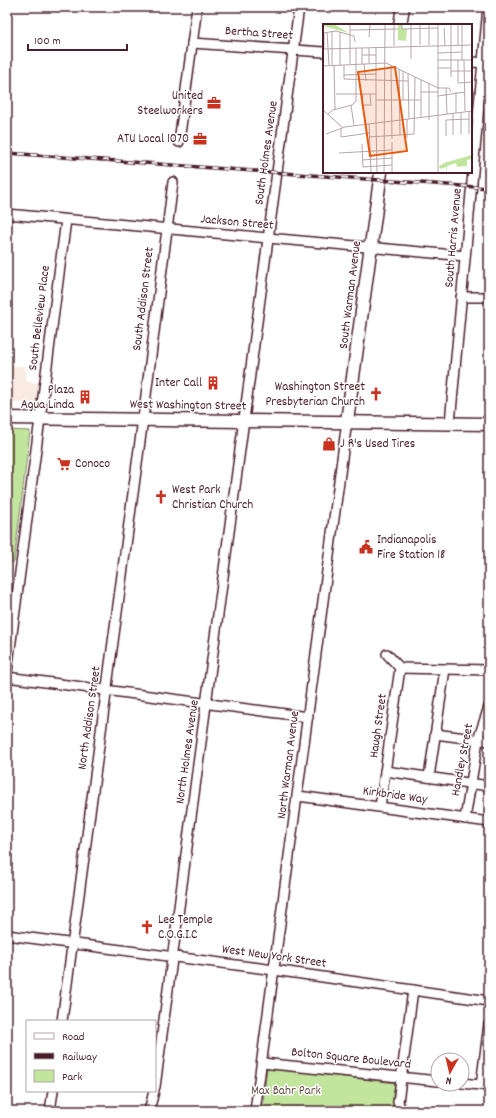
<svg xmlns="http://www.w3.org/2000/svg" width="496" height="1118" font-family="Dekko,sans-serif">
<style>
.built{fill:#f9ebe1}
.green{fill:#c2e59e;stroke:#868264}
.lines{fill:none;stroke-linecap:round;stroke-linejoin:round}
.minor-casing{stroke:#4a1f2b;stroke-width:12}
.major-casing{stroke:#4a1f2b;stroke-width:15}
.minor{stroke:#fff;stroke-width:9}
.major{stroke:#fff;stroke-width:12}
.rail-casing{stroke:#4a1f2b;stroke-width:3.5}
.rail{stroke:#fff;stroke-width:2;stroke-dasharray:6;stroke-linecap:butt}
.labels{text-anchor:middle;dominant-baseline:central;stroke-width:3;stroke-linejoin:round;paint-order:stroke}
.street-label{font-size:13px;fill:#4a1f2b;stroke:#fff}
.poi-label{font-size:13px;fill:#4a1f2b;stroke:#fff;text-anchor:end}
.park-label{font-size:13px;fill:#685048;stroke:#fff}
.inset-road{fill:none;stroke:#b7a5aa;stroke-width:1}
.view{fill:#e8590c;fill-opacity:0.15;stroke:#e8590c;stroke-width:2}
.inset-edge{fill:none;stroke:#4a1f2b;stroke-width:2}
</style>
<rect width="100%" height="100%" fill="#fff"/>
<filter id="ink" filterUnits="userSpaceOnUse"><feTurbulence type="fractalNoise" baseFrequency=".025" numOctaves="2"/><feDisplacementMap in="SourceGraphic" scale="8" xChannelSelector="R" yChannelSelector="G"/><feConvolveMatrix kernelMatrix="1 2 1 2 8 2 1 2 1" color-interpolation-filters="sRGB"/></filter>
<g filter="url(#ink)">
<polygon class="built" points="7,366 25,366 27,382 39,383 36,403 7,403"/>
<g class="green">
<polygon points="7,430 30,431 14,562 7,562"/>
<polygon points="267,1068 396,1083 394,1100 397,1111 262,1111"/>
</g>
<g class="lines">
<g class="minor-casing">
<g id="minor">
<polyline points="192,43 324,52"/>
<polyline points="471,62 488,63"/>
<polyline points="179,142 197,7"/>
<polyline points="7,214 465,256"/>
<polyline points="461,297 489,297"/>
<polyline points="450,423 488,7"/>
<polyline points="400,668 489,670"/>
<polyline points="7,672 66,220"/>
<polyline points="7,677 308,717"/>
<polyline points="435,734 489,741"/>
<polyline points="385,771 489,786"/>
<polyline points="429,777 445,669"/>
<polyline points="298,796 489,822"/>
<polyline points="380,807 400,668 387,654"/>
<polyline points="465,819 478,740 489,707"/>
<polyline points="7,935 267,969 489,1001"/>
<polyline points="62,1021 143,419 173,182"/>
<polyline points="262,1063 438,1081"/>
<polyline points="462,1083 489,1086"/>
<polyline points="481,1085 489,1024"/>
<polyline points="155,1087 299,7"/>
<polyline points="50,1111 53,1091"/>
<polyline points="149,1111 154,1091"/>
<polyline points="255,1111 347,421"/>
<polyline points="401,1111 398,1102 413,990"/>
</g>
</g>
<g class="major-casing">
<g id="major">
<polyline points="400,25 403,7"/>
<polyline points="7,418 489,424"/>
<polyline points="347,421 381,172"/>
</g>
</g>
<use href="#minor" class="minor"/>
<use href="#major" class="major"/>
<g class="rail-casing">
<polyline id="rail" points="7,153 489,188"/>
</g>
<use href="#rail" class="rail"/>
</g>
</g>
<defs>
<g id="office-bare" transform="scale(1.08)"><path d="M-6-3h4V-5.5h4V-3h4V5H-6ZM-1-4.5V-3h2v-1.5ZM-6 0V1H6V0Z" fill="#c8321e" stroke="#fff" stroke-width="2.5" paint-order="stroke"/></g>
<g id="building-bare" transform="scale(1.08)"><path d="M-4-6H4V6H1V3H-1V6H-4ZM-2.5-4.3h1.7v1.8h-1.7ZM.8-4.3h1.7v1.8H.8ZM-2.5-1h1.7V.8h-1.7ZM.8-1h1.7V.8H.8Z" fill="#c8321e" stroke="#fff" stroke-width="2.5" paint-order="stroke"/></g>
<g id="church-bare" transform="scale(1.08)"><path d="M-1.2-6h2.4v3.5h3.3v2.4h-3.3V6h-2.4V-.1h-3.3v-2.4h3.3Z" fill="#c8321e" stroke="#fff" stroke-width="2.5" paint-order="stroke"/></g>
<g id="shop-bare" transform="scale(1.08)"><path d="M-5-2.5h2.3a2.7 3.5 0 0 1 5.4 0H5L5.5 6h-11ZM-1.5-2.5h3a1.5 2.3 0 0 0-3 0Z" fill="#c8321e" stroke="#fff" stroke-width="2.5" paint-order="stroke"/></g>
<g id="supermarket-bare" transform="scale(1.08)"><path d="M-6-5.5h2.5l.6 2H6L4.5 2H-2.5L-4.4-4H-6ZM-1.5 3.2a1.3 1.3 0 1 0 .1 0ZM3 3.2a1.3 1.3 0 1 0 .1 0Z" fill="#c8321e" stroke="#fff" stroke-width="2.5" paint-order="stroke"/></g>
<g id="civic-bare" transform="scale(1.08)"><path d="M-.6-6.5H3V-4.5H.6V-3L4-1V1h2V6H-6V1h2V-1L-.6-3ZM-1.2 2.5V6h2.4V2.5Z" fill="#c8321e" stroke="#fff" stroke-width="2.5" paint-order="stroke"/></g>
</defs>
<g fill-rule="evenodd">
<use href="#office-bare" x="214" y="103"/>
<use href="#office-bare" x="200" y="139"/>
<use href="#building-bare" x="213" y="383"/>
<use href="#church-bare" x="376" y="394"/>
<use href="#building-bare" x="85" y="397"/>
<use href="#shop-bare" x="329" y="444"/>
<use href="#supermarket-bare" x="64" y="464"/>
<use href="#church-bare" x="161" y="497"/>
<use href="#civic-bare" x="366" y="547"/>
<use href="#church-bare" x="147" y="927"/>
</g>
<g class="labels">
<g class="street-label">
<text transform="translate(259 34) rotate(4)">Bertha Street</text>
<text transform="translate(267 153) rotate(-82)">South Holmes Avenue</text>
<text transform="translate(237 223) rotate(5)">Jackson Street</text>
<text transform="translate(454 238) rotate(-85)">South Harris Avenue</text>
<text transform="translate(351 295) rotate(-83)">South Warman Avenue</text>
<text transform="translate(144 299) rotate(-83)">South Addison Street</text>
<text transform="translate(40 318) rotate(-83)">South Belleview Place</text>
<text transform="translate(188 406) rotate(1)">West Washington Street</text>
<text transform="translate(90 718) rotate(-82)">North Addison Street</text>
<text transform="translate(379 726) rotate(-82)">Haugh Street</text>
<text transform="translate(188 752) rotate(-82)">North Holmes Avenue</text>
<text transform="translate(463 760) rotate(-79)">Handley Street</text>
<text transform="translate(289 765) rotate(-83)">North Warman Avenue</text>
<text transform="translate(395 796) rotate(8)">Kirkbride Way</text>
<text transform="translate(274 957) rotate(8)">West New York Street</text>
<text transform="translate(351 1059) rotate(6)">Bolton Square Boulevard</text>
</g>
<g class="poi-label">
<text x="203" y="96">United<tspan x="203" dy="15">Steelworkers</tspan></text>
<text x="189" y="139">ATU Local 1070</text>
<text x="202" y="383">Inter Call</text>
<text x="365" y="387">Washington Street<tspan x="365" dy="15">Presbyterian Church</tspan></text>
<text x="74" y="390">Plaza<tspan x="74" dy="15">Agua Linda</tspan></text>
<text x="340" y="444" text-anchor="start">J R's Used Tires</text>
<text x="75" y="464" text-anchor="start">Conoco</text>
<text x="172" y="490" text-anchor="start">West Park<tspan x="172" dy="15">Christian Church</tspan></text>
<text x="377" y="540" text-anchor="start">Indianapolis<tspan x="377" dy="15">Fire Station 18</tspan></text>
<text x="158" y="920" text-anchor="start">Lee Temple<tspan x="158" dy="15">C.O.G.I.C</tspan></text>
</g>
<g class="park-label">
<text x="286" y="1091">Max Bahr Park</text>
</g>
</g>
<g transform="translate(323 24)">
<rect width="149" height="149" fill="#fff"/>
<path d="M0,0H11L26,9L0,2ZM75,0H79V5H84L83,17L75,16ZM149,131V135L144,136V142L134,143L133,139L124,142V149L123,143L117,145L116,142L124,138Z" fill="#c2e59e"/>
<path class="inset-road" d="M71,0V22M79,0V5L115,4M88,0V35M97,0V21M106,0V21M115,0V21M135,0V21M121,4L122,21M27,6L75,5M9,7V41M4,8L5,24M17,8V41M0,9L13,7L31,12L32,18M1,9V25M46,13L47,0M115,21V149M53,23V99M5,24L6,41M33,24V40M39,24V40M0,25L149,21M115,29L139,28M39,31H53M115,36H149M135,36V59L149,58M139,36V0M141,36L142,87M46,39V24M27,40V0M41,40L43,57M11,41L12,85M21,41V55L85,57M68,41L69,115M0,42L63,39L115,64H126L128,68M115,44H128M76,45L77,111M80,47V76M128,47H149M85,50L86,95M21,51L53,50M128,53V0M98,56V93M106,59V96M123,64L124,90M98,68H115M133,68V89M13,70H53M40,70L39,81H47M47,70L48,82M115,72L142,68M53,76H98M28,81L31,102M0,86L20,104M146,87V110M138,88V110M130,89V111M5,90L10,86L29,81L33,77V40M84,95V114M53,99L54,149M46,100L48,149M18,105V113L46,109M3,110L22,103L149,87M123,112V96L146,95M46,113L91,110L92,53M69,118V148M39,120L40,143L69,141M16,129L69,126M39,136L69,134M61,149L62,0"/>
<path class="view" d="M72,43L84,127L47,132L35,48Z"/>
<rect width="149" height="149" class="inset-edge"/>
</g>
<rect width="496" height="1118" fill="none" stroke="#fff" stroke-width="24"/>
<rect x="12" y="12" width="472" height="1094" fill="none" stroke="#4a1f2b" stroke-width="1.5" filter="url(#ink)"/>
<rect x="26" y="1020" width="130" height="72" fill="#ffffff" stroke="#b7a5aa"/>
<rect x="34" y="1033" width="20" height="6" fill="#ffffff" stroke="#b7a5aa"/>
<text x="62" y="1040" font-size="12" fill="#4a1f2b">Road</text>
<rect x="34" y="1053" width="20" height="6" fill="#4a1f2b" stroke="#b7a5aa"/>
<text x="62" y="1060" font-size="12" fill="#4a1f2b">Railway</text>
<rect x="34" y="1070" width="20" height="12" fill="#c2e59e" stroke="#b7a5aa"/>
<text x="62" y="1080" font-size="12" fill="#4a1f2b">Park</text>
<g transform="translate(450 1072) rotate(188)"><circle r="19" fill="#ffffff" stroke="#b7a5aa"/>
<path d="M0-3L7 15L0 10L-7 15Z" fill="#c8321e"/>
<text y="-6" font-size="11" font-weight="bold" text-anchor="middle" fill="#4a1f2b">N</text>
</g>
<path d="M28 44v6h99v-6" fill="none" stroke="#4a1f2b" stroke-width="2"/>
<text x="34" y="44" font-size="12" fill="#4a1f2b" stroke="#ffffff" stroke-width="3" paint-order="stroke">100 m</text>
</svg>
